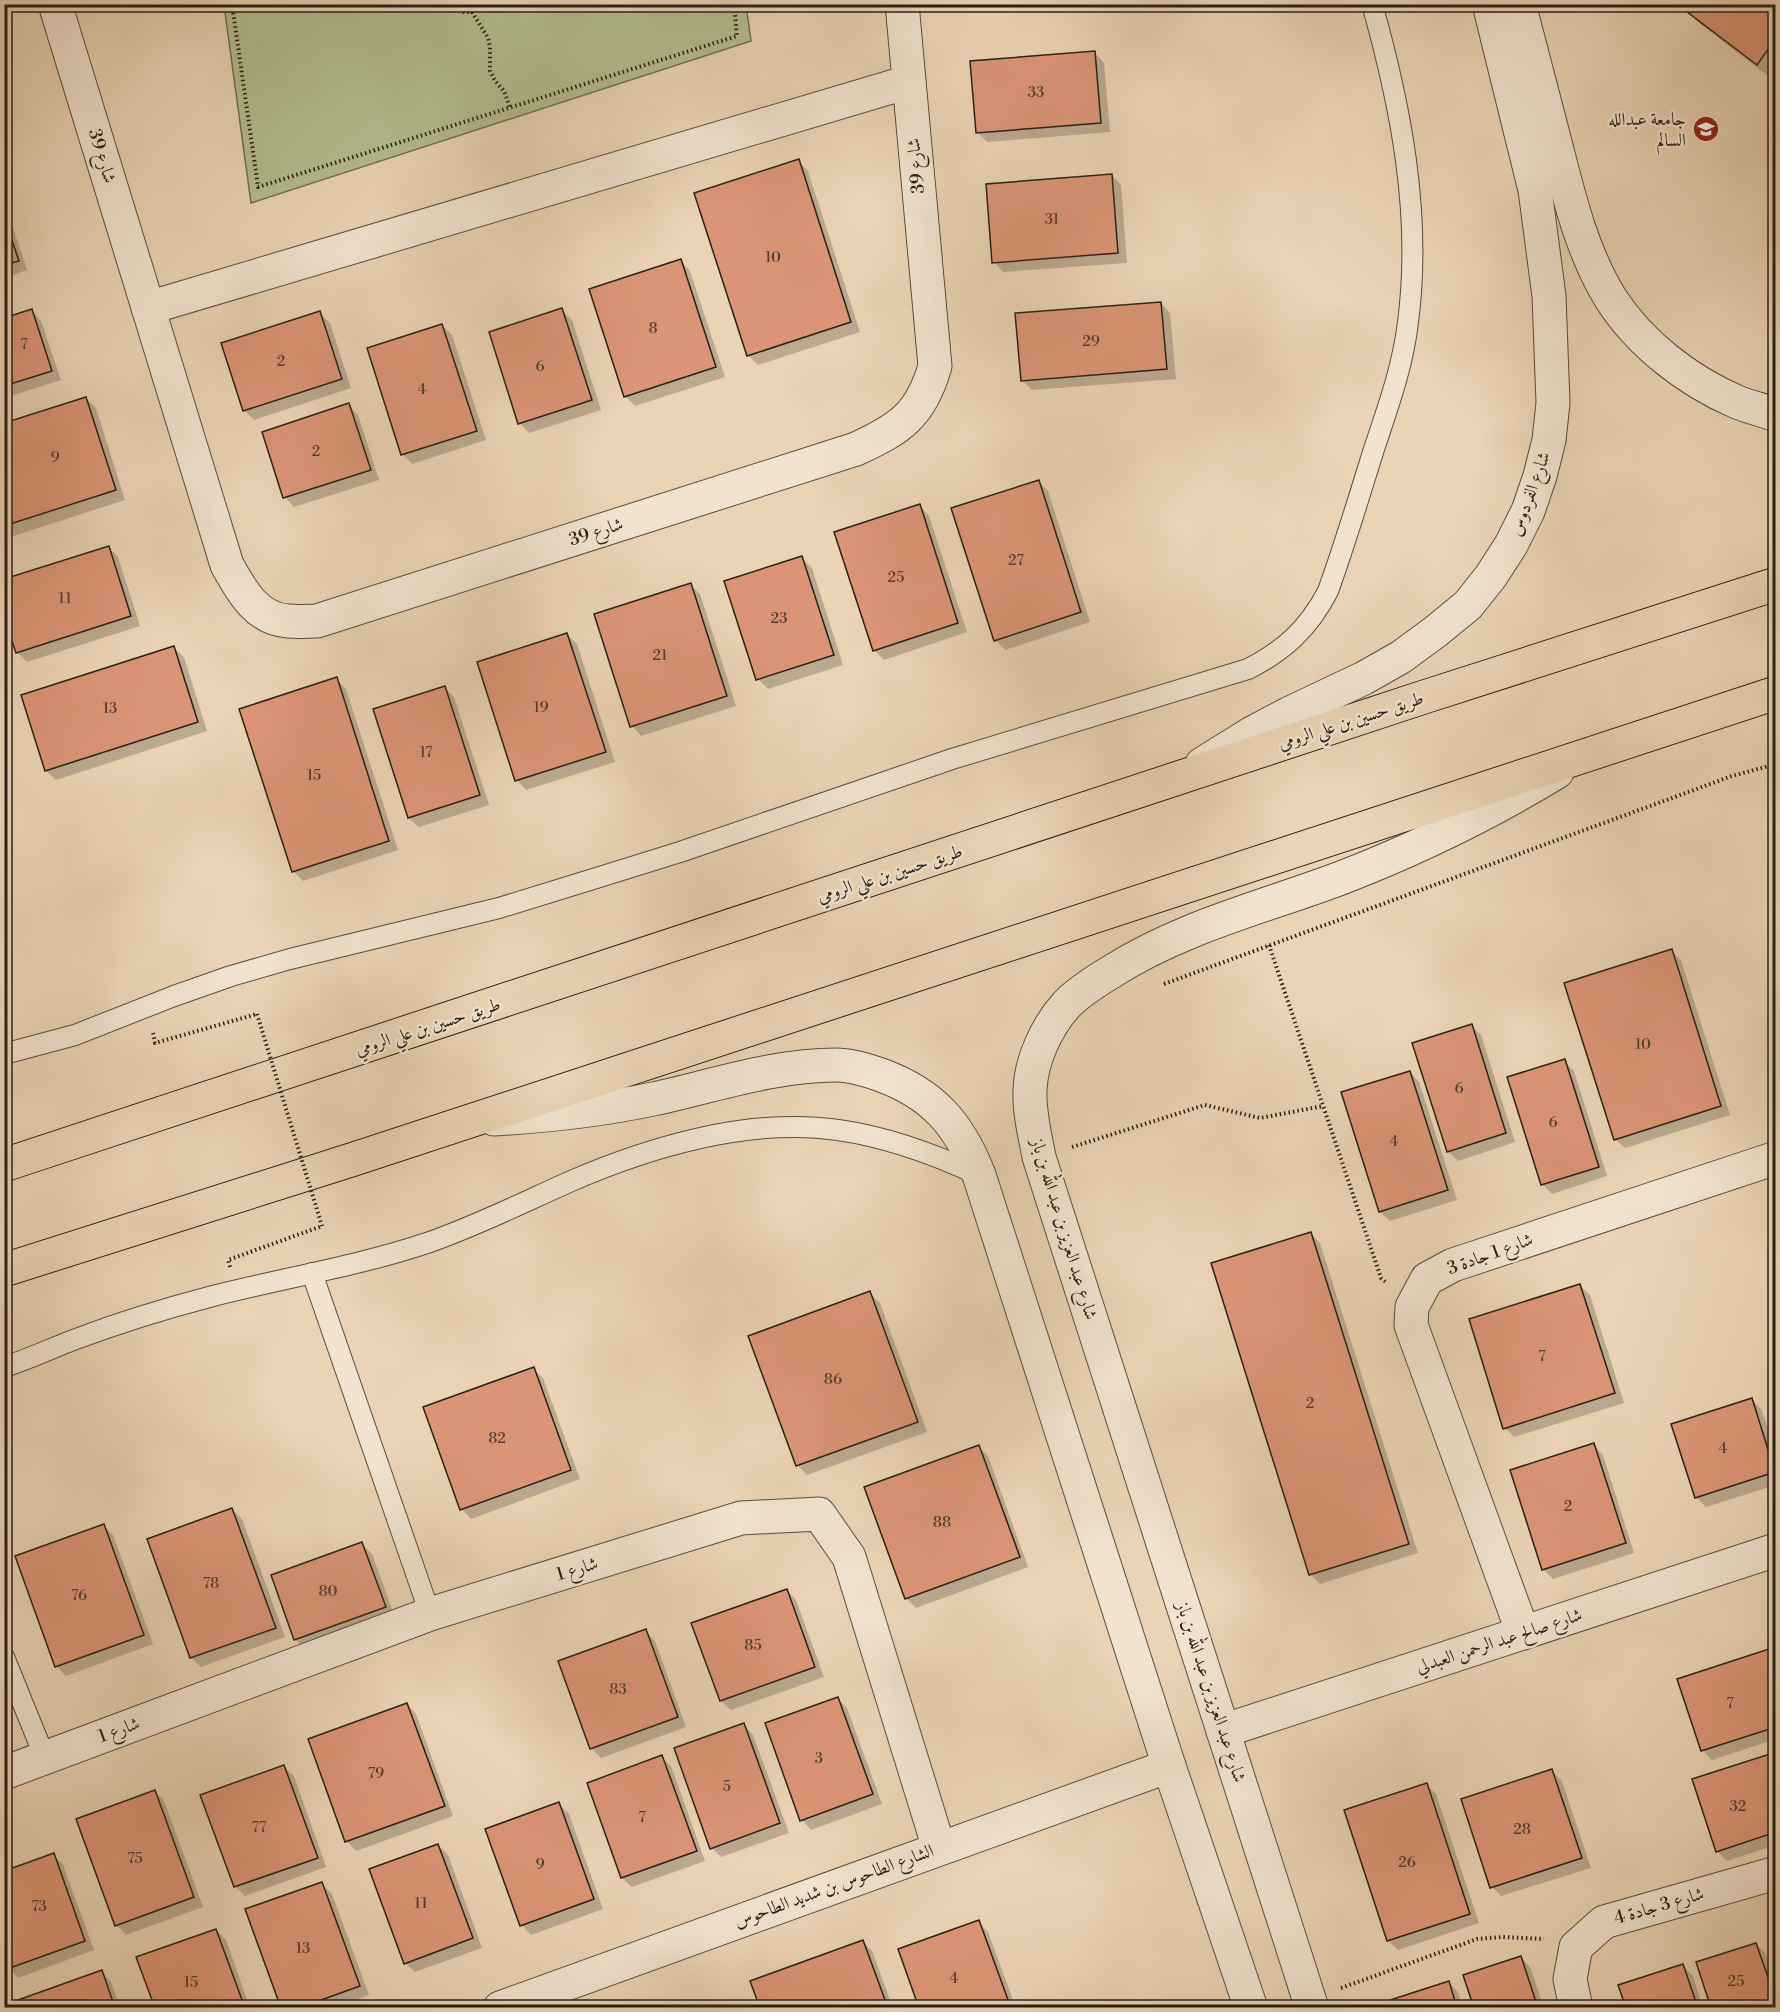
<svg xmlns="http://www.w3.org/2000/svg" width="1780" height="2012" font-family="'Libre Bodoni',Amiri,serif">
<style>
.green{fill:#b4bd8f;stroke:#6e6e52;stroke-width:1.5}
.shadow{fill:#0003}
.building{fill:#db9576;stroke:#281f16;stroke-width:1.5}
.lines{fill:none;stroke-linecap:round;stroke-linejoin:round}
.service-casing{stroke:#584c3e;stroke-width:22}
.minor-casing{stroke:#584c3e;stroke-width:35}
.tertiary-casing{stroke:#584c3e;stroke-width:35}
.trunk-casing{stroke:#281f16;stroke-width:35}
.path{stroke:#281f16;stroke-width:4;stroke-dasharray:1.5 3;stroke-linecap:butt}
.service{stroke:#f1e3cf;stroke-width:20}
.minor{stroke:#f1e3cf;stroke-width:33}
.tertiary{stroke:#f1e3cf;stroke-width:33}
.trunk{stroke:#ead4b5;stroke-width:33}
.path-bridge{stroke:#281f16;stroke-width:4;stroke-dasharray:1.5 3;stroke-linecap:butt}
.labels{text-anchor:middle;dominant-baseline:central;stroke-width:5;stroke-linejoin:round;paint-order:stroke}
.number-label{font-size:15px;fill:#553c2e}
.poi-label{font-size:18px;fill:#281f16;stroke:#f1e3cf;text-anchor:end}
.street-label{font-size:18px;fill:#281f16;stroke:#f1e3cf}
</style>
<rect width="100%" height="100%" fill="#ead4b5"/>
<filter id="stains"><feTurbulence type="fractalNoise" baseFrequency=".00333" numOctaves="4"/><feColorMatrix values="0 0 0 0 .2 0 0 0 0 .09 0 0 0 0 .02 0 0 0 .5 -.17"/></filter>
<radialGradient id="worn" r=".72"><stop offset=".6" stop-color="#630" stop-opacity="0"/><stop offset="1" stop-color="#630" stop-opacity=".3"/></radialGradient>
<polygon class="green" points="224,5 746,5 751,41 251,203"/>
<g class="shadow">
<polygon points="986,4 1086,4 993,12"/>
<polygon points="1776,4 1776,82 1700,24 1680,5"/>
<polygon points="1095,53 1104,63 1110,132 987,142 977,132"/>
<polygon points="798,161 808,171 860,332 758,365 748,355"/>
<polygon points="1112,175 1121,185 1127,263 1003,272 994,262"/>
<polygon points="4,200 27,270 4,278"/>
<polygon points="681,261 690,271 725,377 635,406 625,396"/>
<polygon points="1161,303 1170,313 1176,379 1032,390 1022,380"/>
<polygon points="562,310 572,320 601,410 529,433 520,423"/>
<polygon points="32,311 41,321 61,380 4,398 4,320"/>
<polygon points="320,313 330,323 351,388 254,420 244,410"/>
<polygon points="442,325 452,335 486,440 412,464 403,454"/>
<polygon points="86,398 96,408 125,500 4,539 4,425"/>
<polygon points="348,405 358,415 379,480 294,507 285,497"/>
<polygon points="1038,481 1048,491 1090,622 1005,650 995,640"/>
<polygon points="920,506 929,516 967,632 884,660 874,650"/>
<polygon points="108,547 118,557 140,626 27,662 17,652"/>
<polygon points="802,558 812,568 843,665 768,689 758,679"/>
<polygon points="690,585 700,594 736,706 641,736 632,726"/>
<polygon points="567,635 577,644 615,762 526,790 517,780"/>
<polygon points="174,648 184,657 207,731 56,780 46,771"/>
<polygon points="336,679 346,689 398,850 303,881 293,871"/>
<polygon points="444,687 454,697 489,805 419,827 409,818 375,710"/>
<polygon points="1671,951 1681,960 1730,1115 1625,1148 1615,1139"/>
<polygon points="1471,1026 1481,1035 1515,1142 1458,1161 1448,1151"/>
<polygon points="1564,1061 1574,1071 1607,1176 1552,1194 1542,1184"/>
<polygon points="1410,1072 1419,1082 1457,1200 1390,1221 1380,1212"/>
<polygon points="1310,1233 1320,1243 1418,1553 1320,1584 1310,1574"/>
<polygon points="1580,1286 1590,1295 1624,1403 1514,1437 1505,1428"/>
<polygon points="870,1293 880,1303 927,1432 807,1475 797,1465"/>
<polygon points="533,1369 543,1378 580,1479 471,1519 462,1509"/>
<polygon points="1752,1400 1762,1410 1776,1455 1776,1485 1706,1507 1696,1497"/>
<polygon points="1593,1445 1603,1455 1634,1553 1553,1579 1543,1569"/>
<polygon points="979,1447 988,1456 1028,1567 916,1608 906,1598"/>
<polygon points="232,1509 242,1519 285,1637 201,1667 191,1658 149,1540"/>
<polygon points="104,1526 113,1535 153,1644 66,1676 56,1666"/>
<polygon points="362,1544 372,1554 395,1617 305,1649 296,1640 273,1576"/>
<polygon points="787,1590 796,1600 824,1677 731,1710 721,1701"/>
<polygon points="645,1631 655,1641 686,1727 601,1758 591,1748"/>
<polygon points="1775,1648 1776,1739 1712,1760 1702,1750"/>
<polygon points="837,1698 847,1708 882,1804 811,1830 802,1820"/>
<polygon points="407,1704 416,1714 453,1816 356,1851 347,1841"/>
<polygon points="744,1725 753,1735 789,1833 721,1857 712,1848"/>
<polygon points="1776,1753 1776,1845 1727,1861 1717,1851"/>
<polygon points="661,1757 671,1766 705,1861 632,1887 622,1878 589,1784"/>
<polygon points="284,1767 294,1776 326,1867 245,1896 236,1887 202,1796"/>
<polygon points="1552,1771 1562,1781 1591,1868 1501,1896 1492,1887"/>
<polygon points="1427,1785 1436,1794 1479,1923 1398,1950 1388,1940"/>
<polygon points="154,1791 164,1801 203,1907 126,1935 117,1925"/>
<polygon points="559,1804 569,1814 603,1909 531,1935 522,1925"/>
<polygon points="438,1845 448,1855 482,1948 415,1972 405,1963"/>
<polygon points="53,1855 63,1865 94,1950 18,1978 9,1969 4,1957"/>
<polygon points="322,1884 332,1894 369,1995 335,2008 283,2008"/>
<polygon points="978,1922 988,1932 1016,2008 921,2008"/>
<polygon points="216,1930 226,1940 250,2008 156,2008"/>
<polygon points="863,1942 872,1951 893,2008 761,2008"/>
<polygon points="1756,1944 1766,1954 1776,1983 1776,2008"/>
<polygon points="1521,1957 1530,1967 1544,2008 1476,2008"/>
<polygon points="1683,1966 1693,1976 1703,2008 1627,2008"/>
<polygon points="101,1972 111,1982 120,2008 22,2008"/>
<polygon points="1448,1982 1458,1992 1463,2008 1387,2008"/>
</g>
<g class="building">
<polygon points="1776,4 1776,38 1757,65 1678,5"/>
<polygon points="1095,51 1101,123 976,133 970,61"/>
<polygon points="799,159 851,322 747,356 694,193"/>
<polygon points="1112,174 1118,253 992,263 986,184"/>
<polygon points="4,217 19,261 4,265"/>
<polygon points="681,259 716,367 624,397 589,289"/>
<polygon points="1161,302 1167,369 1021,381 1015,313"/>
<polygon points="562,308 592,400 518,424 489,332"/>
<polygon points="32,309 52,371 4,386 4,318"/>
<polygon points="320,311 342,379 243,411 221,343"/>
<polygon points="442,324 477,431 401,455 367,348"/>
<polygon points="86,397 116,490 4,526 4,423"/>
<polygon points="349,403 371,470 283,498 262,432"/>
<polygon points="1039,480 1081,612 994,641 951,508"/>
<polygon points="920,504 958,623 873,651 834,532"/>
<polygon points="109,546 131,616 16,653 4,617 4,579"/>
<polygon points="802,556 834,655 756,680 724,581"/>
<polygon points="691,583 727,696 630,727 594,614"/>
<polygon points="567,633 606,752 515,781 477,662"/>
<polygon points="174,646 198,722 45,771 21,695"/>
<polygon points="337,677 389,841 292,872 239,709"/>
<polygon points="445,686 480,795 408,818 373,709"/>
<polygon points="1672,949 1721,1106 1614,1140 1564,983"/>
<polygon points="1472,1024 1506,1133 1447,1152 1412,1043"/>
<polygon points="1565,1059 1599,1167 1541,1185 1507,1077"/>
<polygon points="1410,1071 1448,1190 1379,1212 1341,1092"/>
<polygon points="1311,1232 1409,1544 1309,1575 1211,1263"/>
<polygon points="1580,1284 1615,1393 1503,1429 1469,1319"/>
<polygon points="870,1291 918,1422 796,1466 748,1336"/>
<polygon points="534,1367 571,1470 460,1510 423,1407"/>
<polygon points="1752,1398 1775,1472 1695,1498 1671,1424"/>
<polygon points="1594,1443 1626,1543 1542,1570 1510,1470"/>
<polygon points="979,1445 1020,1557 905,1599 864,1487"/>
<polygon points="232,1508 276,1628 190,1658 147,1539"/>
<polygon points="104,1524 144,1635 55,1667 15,1556"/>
<polygon points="362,1542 386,1607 294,1640 271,1575"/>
<polygon points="787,1589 815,1667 720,1701 691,1623"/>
<polygon points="646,1629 678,1717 590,1749 558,1661"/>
<polygon points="1775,1647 1776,1727 1701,1751 1677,1679"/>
<polygon points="838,1697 873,1794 800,1821 765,1723"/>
<polygon points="407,1703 445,1806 345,1842 308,1739"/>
<polygon points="744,1723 780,1823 710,1849 674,1748"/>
<polygon points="1776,1752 1776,1832 1716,1852 1692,1779"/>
<polygon points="662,1755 697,1851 621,1878 587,1783"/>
<polygon points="284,1765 318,1858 234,1887 200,1795"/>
<polygon points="1552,1769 1582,1858 1490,1888 1461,1799"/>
<polygon points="1427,1783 1470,1914 1387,1941 1344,1810"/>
<polygon points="155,1790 194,1897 115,1926 76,1819"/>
<polygon points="559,1802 594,1899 520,1926 485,1829"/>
<polygon points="438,1844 473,1938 404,1964 369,1869"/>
<polygon points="54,1853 85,1941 7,1969 4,1962 4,1871"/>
<polygon points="322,1882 360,1986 299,2008 281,2008 245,1909"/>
<polygon points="979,1920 1011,2008 919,2008 898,1949"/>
<polygon points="216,1929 245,2008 155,2008 136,1957"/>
<polygon points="863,1940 888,2008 760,2008 750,1981"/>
<polygon points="1756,1943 1776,2000 1776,2008 1711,2008 1696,1962"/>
<polygon points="1521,1956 1538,2008 1474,2008 1463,1975"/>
<polygon points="1683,1964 1698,2008 1626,2008 1618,1985"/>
<polygon points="102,1970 115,2008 21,2008 18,2000"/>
<polygon points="1449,1981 1457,2008 1386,2008 1384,2002"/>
</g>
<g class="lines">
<g class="service-casing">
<g id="service">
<path d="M4,1054L75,1035L174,996L231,976L290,959L499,908L590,880L680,852L952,759L1248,669C1284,651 1309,628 1328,591C1345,544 1359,497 1374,449C1388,407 1403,366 1408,322C1422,215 1401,107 1372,4"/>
<polyline points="312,1273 430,1614"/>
<path d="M4,1367C29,1359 52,1348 76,1339C121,1322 167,1308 213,1296C284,1278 358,1266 427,1243C476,1226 522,1203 569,1182C649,1147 750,1117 838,1130C888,1137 934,1154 979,1175"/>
<polyline points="4,1657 45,1758"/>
</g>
</g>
<g class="minor-casing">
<g id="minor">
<path d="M55,4L227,565C241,590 256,619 288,621C298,622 308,621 317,621L856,449C900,429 921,415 935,366L902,4"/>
<polyline points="148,308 908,82"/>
<polyline points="1523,1633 1411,1325 1412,1307 1427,1279 1453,1265 1776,1158"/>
<polyline points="1223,1731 1776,1550"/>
<polyline points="4,1773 430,1614 741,1518 819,1514 849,1557 939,1848"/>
<polyline points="500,2008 1169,1766"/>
<polyline points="1576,2008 1570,1979 1576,1947 1604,1922 1776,1873"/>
</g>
</g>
<g class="tertiary-casing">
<g id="tertiary">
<path d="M1519,4C1532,53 1544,101 1557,150C1570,201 1583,254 1611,299C1640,344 1688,381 1737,402C1749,407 1763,410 1776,415"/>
<polyline points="1202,764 1252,733 1288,714 1364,678 1401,657 1435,632 1468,605 1491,576 1511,545 1528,511 1540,476 1549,440 1553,403 1549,296 1535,190 1489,4"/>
<path d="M494,1119C547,1116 601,1110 653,1099C713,1086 774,1065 836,1065C851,1065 867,1070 881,1075C933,1094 959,1124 979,1175L1169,1766L1251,2008"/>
<path d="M1312,2008L1039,1157C1035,1135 1029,1113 1030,1090C1031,1060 1047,1026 1067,1004C1080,991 1096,981 1111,972C1181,927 1264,907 1341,878C1416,849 1488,814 1557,772"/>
</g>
</g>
<g class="trunk-casing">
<g id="trunk">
<polyline points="4,1165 1424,697 1776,584"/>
<polyline points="4,1270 351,1160 1776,693"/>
</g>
</g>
<g class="path">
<polyline points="232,4 258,187 737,36 734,4"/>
<polyline points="452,4 462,12 472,12 481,4"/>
<polyline points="472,12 488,38 490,47 490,71 495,81 504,91 510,108"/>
<polyline points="1269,945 1381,1278 1387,1283"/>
<polyline points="1164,984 1732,776 1776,764"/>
<polyline points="153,1033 155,1043 257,1014"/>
<polyline points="1072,1147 1205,1105 1260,1118 1323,1106"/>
<polyline points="230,1267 228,1260 322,1226"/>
<polyline points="1341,1988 1477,1939 1502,1937 1544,1939"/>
</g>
<use href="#service" class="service"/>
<use href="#minor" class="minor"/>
<use href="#tertiary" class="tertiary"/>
<use href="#trunk" class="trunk"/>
<polyline class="path-bridge" points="257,1014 322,1226"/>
</g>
<defs>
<g id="university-disc" transform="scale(1.35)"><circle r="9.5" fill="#8f2418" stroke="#f1e3cf"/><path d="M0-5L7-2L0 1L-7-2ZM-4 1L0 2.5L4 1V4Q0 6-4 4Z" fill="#fff"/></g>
</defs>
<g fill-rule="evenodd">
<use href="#university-disc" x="1706" y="129"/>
</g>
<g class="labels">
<g class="number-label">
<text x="1036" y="92">33</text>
<text x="1052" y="219">31</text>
<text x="773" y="257">10</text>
<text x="653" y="328">8</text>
<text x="1091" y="341">29</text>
<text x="24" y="344">7</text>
<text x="281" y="361">2</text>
<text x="540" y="366">6</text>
<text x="422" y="389">4</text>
<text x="316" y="451">2</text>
<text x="55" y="457">9</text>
<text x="1016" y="560">27</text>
<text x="896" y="577">25</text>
<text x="65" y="598">11</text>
<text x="779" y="618">23</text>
<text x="660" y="655">21</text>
<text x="541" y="707">19</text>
<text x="110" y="708">13</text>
<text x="426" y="752">17</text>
<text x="314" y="775">15</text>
<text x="1643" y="1044">10</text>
<text x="1459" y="1088">6</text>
<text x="1553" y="1122">6</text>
<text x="1394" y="1141">4</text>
<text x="1542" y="1356">7</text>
<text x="833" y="1379">86</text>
<text x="1310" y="1403">2</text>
<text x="497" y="1438">82</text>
<text x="1723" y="1448">4</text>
<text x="1568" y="1506">2</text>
<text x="942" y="1522">88</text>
<text x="211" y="1583">78</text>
<text x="328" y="1591">80</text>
<text x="79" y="1595">76</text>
<text x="753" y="1645">85</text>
<text x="618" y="1689">83</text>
<text x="1730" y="1703">7</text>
<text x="819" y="1758">3</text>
<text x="376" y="1773">79</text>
<text x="727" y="1786">5</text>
<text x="1738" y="1806">32</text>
<text x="642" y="1817">7</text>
<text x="259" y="1827">77</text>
<text x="1522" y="1829">28</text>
<text x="135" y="1858">75</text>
<text x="1407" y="1862">26</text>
<text x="540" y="1864">9</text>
<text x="421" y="1903">11</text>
<text x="39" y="1906">73</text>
<text x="303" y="1948">13</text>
<text x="954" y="1978">4</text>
<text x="1736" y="1981">25</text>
<text x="191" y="1982">15</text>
</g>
<g class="poi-label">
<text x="1686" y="119">جامعة عبدالله<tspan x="1686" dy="21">السالم</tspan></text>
</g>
<g class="street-label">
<text transform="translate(102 156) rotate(73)">شارع 39</text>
<text transform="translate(916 166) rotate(-95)">شارع 39</text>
<text transform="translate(1530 494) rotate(-70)">شارع الفردوس</text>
<text transform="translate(596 532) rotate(-18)">شارع 39</text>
<text transform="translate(1351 721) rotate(-18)">طريق حسين بن علي الرومي</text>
<text transform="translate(890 874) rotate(-18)">طريق حسين بن علي الرومي</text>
<text transform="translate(428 1027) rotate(-18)">طريق حسين بن علي الرومي</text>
<text transform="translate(1064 1229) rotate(73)">شارع عبد العزيز بن عبد الله بن باز</text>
<text transform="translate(1490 1254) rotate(-20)">شارع 1 جادة 3</text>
<text transform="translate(577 1569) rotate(-17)">شارع 1</text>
<text transform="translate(1499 1641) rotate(-18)">شارع صالح عبد الرحمن العبدلي</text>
<text transform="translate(1211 1692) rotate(72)">شارع عبد العزيز بن عبد الله بن باز</text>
<text transform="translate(119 1730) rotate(-20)">شارع 1</text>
<text transform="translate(834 1886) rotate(-20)">الشارع الطاحوس بن شديد الطاحوس</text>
<text transform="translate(1659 1906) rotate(-16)">شارع 3 جادة 4</text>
</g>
</g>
<rect width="1780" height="2012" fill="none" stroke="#ead4b5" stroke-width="24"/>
<rect x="6" y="6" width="1768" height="2000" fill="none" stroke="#281f16" stroke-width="3"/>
<rect x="12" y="12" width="1756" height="1988" fill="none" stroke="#281f16" stroke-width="1.5"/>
<rect width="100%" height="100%" filter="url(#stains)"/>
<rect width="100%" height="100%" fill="url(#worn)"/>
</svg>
